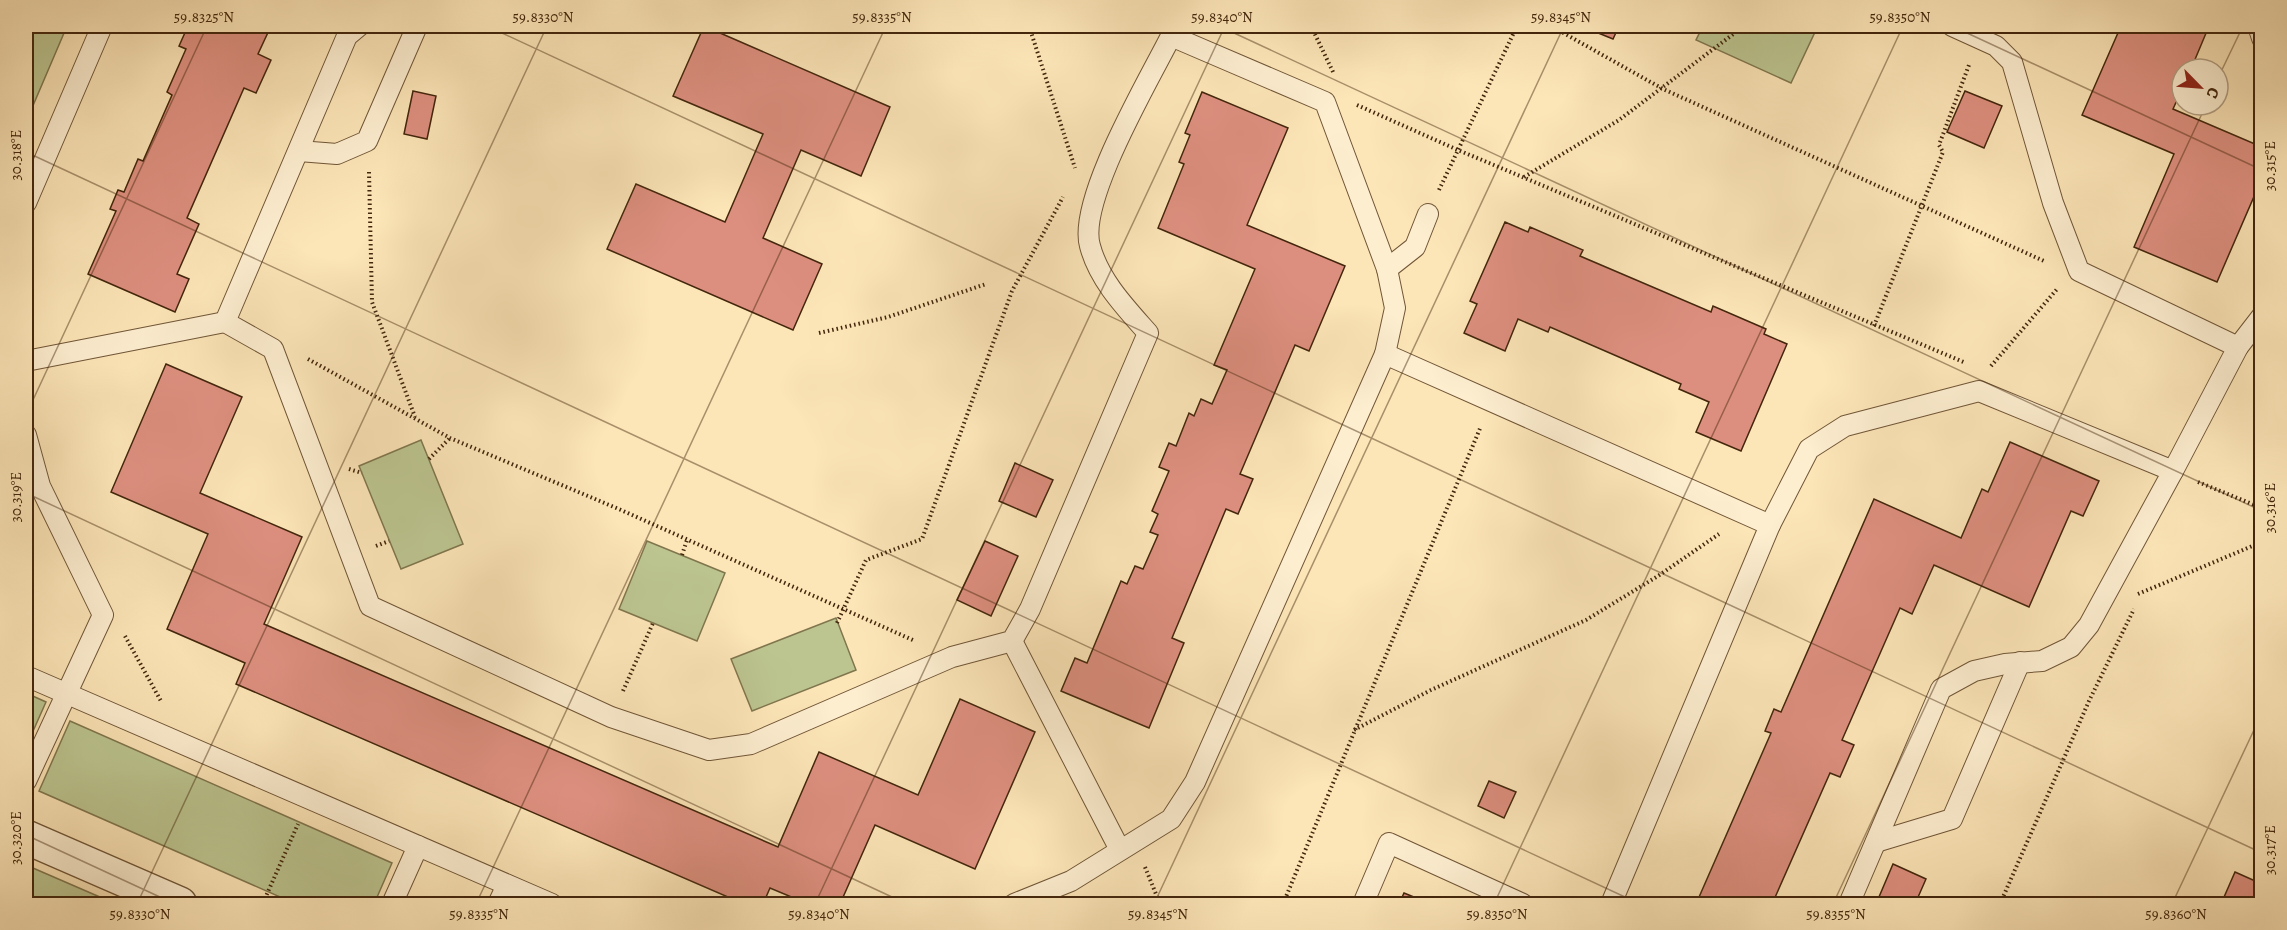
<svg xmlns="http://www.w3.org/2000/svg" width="2287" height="930" font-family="Alegreya,serif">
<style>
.green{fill:#bcc590;stroke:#80764e;stroke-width:1.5}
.building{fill:#dd8f7f;stroke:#43260c;stroke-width:1.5}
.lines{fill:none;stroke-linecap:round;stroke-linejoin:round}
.service-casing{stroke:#715637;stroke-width:22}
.minor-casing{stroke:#715637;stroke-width:36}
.path{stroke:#43260c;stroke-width:4;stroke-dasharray:1.5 3;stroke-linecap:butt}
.service{stroke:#fdeed0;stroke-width:20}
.minor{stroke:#fdeed0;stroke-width:33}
.ticks{fill:none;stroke:#43260c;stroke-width:1.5;stroke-opacity:0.45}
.neatline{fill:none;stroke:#43260c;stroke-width:2}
.ticks-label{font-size:15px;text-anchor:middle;fill:#43260c}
</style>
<rect width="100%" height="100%" fill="#fce5b7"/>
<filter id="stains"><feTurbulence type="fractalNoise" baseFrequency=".00333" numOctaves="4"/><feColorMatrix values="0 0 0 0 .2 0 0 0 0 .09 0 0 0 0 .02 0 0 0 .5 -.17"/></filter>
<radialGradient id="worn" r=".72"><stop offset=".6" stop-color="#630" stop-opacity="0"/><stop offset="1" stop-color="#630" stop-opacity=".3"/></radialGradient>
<g class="green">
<polygon points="26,26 67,26 26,122"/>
<polygon points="1703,26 1802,26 1815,32 1791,83 1696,40"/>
<polygon points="421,440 463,544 401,569 359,466"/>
<polygon points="647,541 725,573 697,641 619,609"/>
<polygon points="836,618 856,670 752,711 731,659"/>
<polygon points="26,693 46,702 26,747"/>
<polygon points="70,721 392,863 374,904 296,904 39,791"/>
<polygon points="26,865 116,904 26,904"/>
</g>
<g class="building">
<polygon points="188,26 196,28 197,26 271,26 258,54 271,60 256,93 244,88 187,218 199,224 177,274 189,279 175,312 88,274 116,211 110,209 118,190 124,192 138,159 143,161 172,95 167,92 186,49 179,46"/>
<polygon points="704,26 890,107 861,176 801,150 763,238 822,264 793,330 607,249 636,184 725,222 763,134 673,96"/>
<polygon points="1581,26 1619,26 1613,39"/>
<polygon points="2121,26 2209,26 2191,69 2182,69 2182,89 2173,109 2262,147 2262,178 2217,282 2134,247 2174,154 2082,115"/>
<polygon points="413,91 436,96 427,139 404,134"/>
<polygon points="1965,91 2002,106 1984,148 1947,132"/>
<polygon points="1202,92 1288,128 1247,225 1345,266 1309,351 1295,345 1240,474 1253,479 1238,514 1226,509 1172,638 1184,643 1149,728 1061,691 1075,658 1087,663 1121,581 1127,584 1135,566 1143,569 1158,535 1150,532 1158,514 1152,511 1169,471 1159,467 1169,443 1176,446 1189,413 1194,416 1201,399 1212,404 1227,370 1214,365 1255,269 1158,228 1184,164 1179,162 1190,135 1185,133"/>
<polygon points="1505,222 1528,232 1530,227 1583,250 1580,256 1711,312 1713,306 1766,329 1764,334 1787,344 1741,451 1696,432 1709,402 1679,389 1681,384 1550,327 1548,332 1518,319 1505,351 1464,333 1477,304 1470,301"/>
<polygon points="166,364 242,397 200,493 302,537 264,624 778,847 819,752 918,795 960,699 1035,732 975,869 875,825 840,904 808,904 770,888 763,904 744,904 236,684 245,663 167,629 208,534 111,492"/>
<polygon points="2010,442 2099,481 2083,516 2071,511 2029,607 1934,565 1912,614 1900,608 1842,740 1854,745 1840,777 1830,773 1773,902 1778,904 1696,904 1771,733 1765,731 1774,709 1781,712 1874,499 1961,538 1982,489 1988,492"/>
<polygon points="1015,463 1053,480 1036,517 999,501"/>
<polygon points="985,541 1018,556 991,616 957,600"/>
<polygon points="1489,781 1516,792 1504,818 1478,806"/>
<polygon points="1893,864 1926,879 1915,904 1876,904"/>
<polygon points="2235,872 2262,884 2262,904 2221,904"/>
<polygon points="1404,893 1431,904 1399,904"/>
</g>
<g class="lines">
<g class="service-casing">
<g id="service">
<path d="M359,26L347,36L225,322L273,349L370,606L611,717L709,750L751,744L952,657L1012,641L1030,609L1148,333C1125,307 1099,280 1090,246C1077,201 1149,80 1171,36L1174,26"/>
<polyline points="1952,26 1996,46 2012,62 2053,203 2079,271 2238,347 2262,316"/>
<polyline points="2258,26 2262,38"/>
<polyline points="1171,36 1325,102 1387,269 1395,308 1385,354"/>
<polyline points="299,151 337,154 367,141 417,26"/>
<polyline points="26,203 102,26"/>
<polyline points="1387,269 1415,247 1428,214"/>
<polyline points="26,361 225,322"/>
<polyline points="26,435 40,486 103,615 26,781"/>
<polyline points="2173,471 2238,347"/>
<polyline points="1770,525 1809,449 1845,426 1979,391 2173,471 2089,625 2071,647 2042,661 2005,664 1974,671 1941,689 1849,904"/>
<polyline points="1012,641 1120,850"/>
<polyline points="26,676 552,904"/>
<polyline points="1876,842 1952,819 2020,662"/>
<polyline points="392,904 418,846"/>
<polyline points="498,904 507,885"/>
<polyline points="1014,904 1071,881 1171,819 1195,782 1385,354 1770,525 1611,904"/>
<polyline points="1363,904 1389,843 1523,904"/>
</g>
</g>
<g class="minor-casing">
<polyline id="minor" points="26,837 180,904"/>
</g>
<g class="path">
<polyline points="1029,26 1075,168"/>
<polyline points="1311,26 1334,74"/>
<polyline points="1551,26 1663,89 2044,261"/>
<polyline points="1357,105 1458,150 1966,363"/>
<polyline points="369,172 372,302 415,417"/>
<polyline points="1524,177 1619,120 1744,26"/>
<polyline points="1439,190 1517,26"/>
<polyline points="1874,326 1943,152 1939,145 1969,65"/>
<polyline points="819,333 888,317 986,284"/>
<polyline points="308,359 450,438 621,510 915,641"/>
<polyline points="1991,366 2058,288"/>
<polyline points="429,459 450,438"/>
<polyline points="349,469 362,473"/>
<polyline points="2198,482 2262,508"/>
<polyline points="376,546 389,541"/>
<polyline points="682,555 687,540"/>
<polyline points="2138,594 2262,542"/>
<polyline points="837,623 866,560 922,539 1012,291 1063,197"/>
<polyline points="125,636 162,703"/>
<polyline points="623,691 653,623"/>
<polyline points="1354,730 1431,690 1586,620 1658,576 1719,534"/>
<polyline points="1145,867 1160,904"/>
<polyline points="263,903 298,824"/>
<polyline points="1283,904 1481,426"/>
<polyline points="2000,904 2089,701 2134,609"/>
</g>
<use href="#service" class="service"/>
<use href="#minor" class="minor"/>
</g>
<path class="ticks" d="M487,26L2262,853M1219,26L2262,511M1952,26L2262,170M2218,78L2243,26M26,152L1640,904M26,415L207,26M26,493L907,904M26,835L175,904M137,904L547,26M476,904L886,26M815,904L1225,26M1154,904L1564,26M1494,904L1903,26M1833,904L2206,105M2172,904L2262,713"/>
<rect width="2287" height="930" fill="none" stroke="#fce5b7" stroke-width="66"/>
<g transform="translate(2200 87) rotate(115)"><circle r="28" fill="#fdeed0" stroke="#b39e82" stroke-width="1.5"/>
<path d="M0-4.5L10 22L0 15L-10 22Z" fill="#8f2418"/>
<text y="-9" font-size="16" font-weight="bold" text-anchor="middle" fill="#43260c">С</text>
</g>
<rect x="33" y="33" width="2221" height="864" class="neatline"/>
<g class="ticks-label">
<text x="204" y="22">59.8325°N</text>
<text x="543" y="22">59.8330°N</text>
<text x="882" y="22">59.8335°N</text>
<text x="1222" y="22">59.8340°N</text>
<text x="1561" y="22">59.8345°N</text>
<text x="1900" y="22">59.8350°N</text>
<text transform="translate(16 155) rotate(-90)" y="5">30.318°E</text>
<text transform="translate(2270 166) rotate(-90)" y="5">30.315°E</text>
<text transform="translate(16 497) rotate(-90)" y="5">30.319°E</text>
<text transform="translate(2270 508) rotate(-90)" y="5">30.316°E</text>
<text transform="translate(16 838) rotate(-90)" y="5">30.320°E</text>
<text transform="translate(2270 850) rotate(-90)" y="5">30.317°E</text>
<text x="140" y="919">59.8330°N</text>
<text x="479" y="919">59.8335°N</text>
<text x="819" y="919">59.8340°N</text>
<text x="1158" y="919">59.8345°N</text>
<text x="1497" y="919">59.8350°N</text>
<text x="1836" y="919">59.8355°N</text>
<text x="2176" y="919">59.8360°N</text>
</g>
<rect width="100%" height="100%" filter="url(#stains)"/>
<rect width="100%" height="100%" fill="url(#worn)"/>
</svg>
